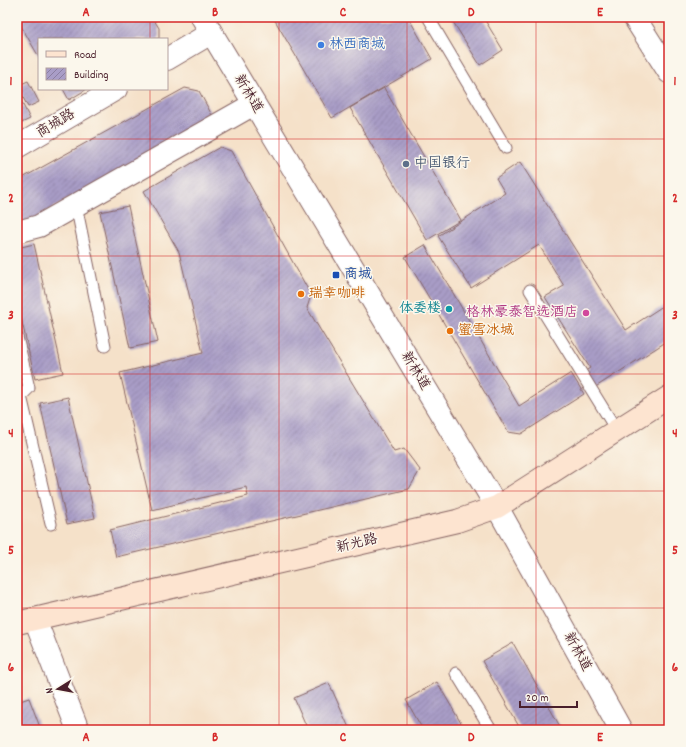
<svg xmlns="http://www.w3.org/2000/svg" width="686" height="747" font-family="Dekko,'LXGW WenKai TC',sans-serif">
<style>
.building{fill:url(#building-hatch)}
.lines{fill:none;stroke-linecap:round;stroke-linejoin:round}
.service-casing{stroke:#866362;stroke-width:13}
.minor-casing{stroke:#866362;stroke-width:24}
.tertiary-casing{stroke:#866362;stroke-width:24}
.secondary-casing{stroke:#866362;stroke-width:24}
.service{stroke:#fff;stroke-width:11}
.minor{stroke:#fff;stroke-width:22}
.tertiary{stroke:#fff;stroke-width:22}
.secondary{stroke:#fde4d0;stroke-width:22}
.grid{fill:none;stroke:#d62828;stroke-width:1;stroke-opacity:0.55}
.shop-dot{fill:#3f7fe0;stroke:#fbf7ec;stroke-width:1.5}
.service-dot{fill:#5c6f8a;stroke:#fbf7ec;stroke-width:1.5}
.transit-dot{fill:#1a4fb4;stroke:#fbf7ec;stroke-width:1.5}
.food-dot{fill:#e8710a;stroke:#fbf7ec;stroke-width:1.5}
.culture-dot{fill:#0f9aa8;stroke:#fbf7ec;stroke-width:1.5}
.hotel-dot{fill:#d1479c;stroke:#fbf7ec;stroke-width:1.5}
.labels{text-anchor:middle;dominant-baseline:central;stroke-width:3;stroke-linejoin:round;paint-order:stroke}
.shop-label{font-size:14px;fill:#366cbe;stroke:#fbf7ec;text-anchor:start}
.street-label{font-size:14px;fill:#4a1f2b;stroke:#fbf7ec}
.service-label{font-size:14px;fill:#4e5e75;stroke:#fbf7ec;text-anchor:start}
.transit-label{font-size:14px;fill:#164399;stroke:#fbf7ec;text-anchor:start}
.food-label{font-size:14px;fill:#c56008;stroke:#fbf7ec;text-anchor:start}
.culture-label{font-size:14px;fill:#0d838f;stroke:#fbf7ec;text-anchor:end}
.hotel-label{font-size:14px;fill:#b23c85;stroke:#fbf7ec;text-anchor:end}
.neatline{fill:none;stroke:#d62828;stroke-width:1.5}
.grid-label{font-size:13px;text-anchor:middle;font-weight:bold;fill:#d62828}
</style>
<defs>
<pattern id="building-hatch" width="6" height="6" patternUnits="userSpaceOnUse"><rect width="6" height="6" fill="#a99dc7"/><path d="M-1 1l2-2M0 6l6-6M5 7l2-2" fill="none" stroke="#8c7fa2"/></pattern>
</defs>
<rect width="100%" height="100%" fill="#fbf7ec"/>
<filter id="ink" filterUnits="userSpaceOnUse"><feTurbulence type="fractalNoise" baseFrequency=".025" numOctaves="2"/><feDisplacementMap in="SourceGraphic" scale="8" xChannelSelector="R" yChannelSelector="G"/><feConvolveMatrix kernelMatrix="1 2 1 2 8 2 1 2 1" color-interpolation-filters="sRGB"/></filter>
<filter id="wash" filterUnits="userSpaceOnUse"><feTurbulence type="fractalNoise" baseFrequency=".012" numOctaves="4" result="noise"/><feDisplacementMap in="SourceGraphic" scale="16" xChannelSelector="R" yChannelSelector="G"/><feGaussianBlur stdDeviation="0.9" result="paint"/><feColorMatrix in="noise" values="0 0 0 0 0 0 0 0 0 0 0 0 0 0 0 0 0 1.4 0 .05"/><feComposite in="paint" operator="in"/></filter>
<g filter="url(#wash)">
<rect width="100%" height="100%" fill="#f5e1c9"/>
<g id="blocks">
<g class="building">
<polygon points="17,17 152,17 159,28 159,39 39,39 39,57 17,19"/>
<polygon points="273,17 408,17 432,59 332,118"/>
<polygon points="450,17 483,17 503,50 480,65"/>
<polygon points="28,81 39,102 28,107 17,86"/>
<polygon points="185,88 199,91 214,119 30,221 17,223 17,181"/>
<polygon points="384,88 461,220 427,240 350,108"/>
<polygon points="63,89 87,89 69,100"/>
<polygon points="17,93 30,119 17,125"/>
<polygon points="220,147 231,151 311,295 307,308 394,452 404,449 420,470 409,489 116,557 110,530 248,496 246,487 152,510 120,373 203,353 179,252 144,191"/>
<polygon points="520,162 626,330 669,302 669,340 594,388 584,372 590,368 545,297 564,286 539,245 471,288 438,236 505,193 496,178"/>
<polygon points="128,206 158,342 130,348 100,212"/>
<polygon points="34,244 63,373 35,379 17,300 17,248"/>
<polygon points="425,245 519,406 571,373 584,394 521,434 508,432 405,257"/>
<polygon points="68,397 95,518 67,524 40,403"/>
<polygon points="513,643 562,730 521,730 482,661"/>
<polygon points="437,682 465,730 423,730 406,700"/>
<polygon points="329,683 350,730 308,730 294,698"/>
<polygon points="29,698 41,730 17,730 17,702"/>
</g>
</g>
</g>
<g filter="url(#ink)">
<use href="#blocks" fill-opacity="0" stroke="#866362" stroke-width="1"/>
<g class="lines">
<g class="service-casing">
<g id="service">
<polyline points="428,17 506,148"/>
<polyline points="76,205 105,346"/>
<polyline points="530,290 617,431"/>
<polyline points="17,337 29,388 21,396 17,396"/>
<polyline points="21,396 51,524"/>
<polyline points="456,673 491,730"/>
</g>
</g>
<g class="minor-casing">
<g id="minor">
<polyline points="634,17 669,72"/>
<polyline points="17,232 39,226 254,104"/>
<polyline points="35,619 78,730"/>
</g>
</g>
<g class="tertiary-casing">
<g id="tertiary">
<polyline points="202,17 497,507 621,730"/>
<polyline points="167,59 211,33"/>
<polyline points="17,147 116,89"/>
</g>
</g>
<g class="secondary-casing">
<polyline id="secondary" points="17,623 457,521 497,507 669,397"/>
</g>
<use href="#service" class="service"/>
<use href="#minor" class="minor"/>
<use href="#tertiary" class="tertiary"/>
<use href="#secondary" class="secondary"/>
</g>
</g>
<path class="grid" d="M150,17V39M279,17V730M407,17V730M536,17V730M150,89V730M17,139H669M17,256H669M17,374H669M17,491H669M17,608H669"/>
<circle class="shop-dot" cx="321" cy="45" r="4"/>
<circle class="service-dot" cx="406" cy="164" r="4"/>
<rect class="transit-dot" x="332" y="271" width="8" height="8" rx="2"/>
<g class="food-dot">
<circle cx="301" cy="294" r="4"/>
<circle cx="450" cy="331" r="4"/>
</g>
<circle class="culture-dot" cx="449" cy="309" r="4"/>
<circle class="hotel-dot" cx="586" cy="313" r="4"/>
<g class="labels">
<g class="shop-label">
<text x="329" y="45">林西商城</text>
</g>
<g class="street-label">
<text transform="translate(248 94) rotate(59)">新林道</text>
<text transform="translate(56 124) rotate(-31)">商城路</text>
<text transform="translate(415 371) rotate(59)">新林道</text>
<text transform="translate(357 544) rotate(-13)">新光路</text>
<text transform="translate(577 652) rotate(61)">新林道</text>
</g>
<g class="service-label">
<text x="414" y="164">中国银行</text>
</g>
<g class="transit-label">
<text x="344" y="275">商城</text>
</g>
<g class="food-label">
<text x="309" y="294">瑞幸咖啡</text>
<text x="458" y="331">蜜雪冰城</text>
</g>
<g class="culture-label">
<text x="441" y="309">体委楼</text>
</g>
<g class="hotel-label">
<text x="578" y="313">格林豪泰智选酒店</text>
</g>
</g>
<rect width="686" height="747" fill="none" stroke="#fbf7ec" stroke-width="44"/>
<rect x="38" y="38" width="130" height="52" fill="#fbf7ec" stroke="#b4a19f"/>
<rect x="46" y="51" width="20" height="6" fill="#fde4d0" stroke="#b4a19f"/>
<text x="74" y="58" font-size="12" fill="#4a1f2b">Road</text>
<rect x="46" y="68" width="20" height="12" fill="url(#building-hatch)" stroke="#b4a19f"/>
<text x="74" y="78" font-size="12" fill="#4a1f2b">Building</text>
<g transform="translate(58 689) rotate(259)" stroke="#fbf7ec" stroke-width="3" paint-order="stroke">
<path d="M0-3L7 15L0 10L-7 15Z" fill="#4a1f2b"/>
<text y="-6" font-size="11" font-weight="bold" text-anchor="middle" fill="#4a1f2b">N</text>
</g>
<path d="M520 701v6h57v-6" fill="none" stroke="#4a1f2b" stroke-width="2"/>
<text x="526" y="701" font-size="12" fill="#4a1f2b" stroke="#fbf7ec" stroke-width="3" paint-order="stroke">20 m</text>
<rect x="22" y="22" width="642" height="703" class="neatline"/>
<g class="grid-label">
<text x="86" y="16">A</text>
<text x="215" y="16">B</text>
<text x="343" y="16">C</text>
<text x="471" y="16">D</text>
<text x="600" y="16">E</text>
<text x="11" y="85">1</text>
<text x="675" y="85">1</text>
<text x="11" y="202">2</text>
<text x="675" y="202">2</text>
<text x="11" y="319">3</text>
<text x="675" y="319">3</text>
<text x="11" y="437">4</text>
<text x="675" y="437">4</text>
<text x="11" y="554">5</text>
<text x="675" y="554">5</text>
<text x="11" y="671">6</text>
<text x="675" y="671">6</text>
<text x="86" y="741">A</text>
<text x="215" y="741">B</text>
<text x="343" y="741">C</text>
<text x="471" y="741">D</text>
<text x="600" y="741">E</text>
</g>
</svg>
